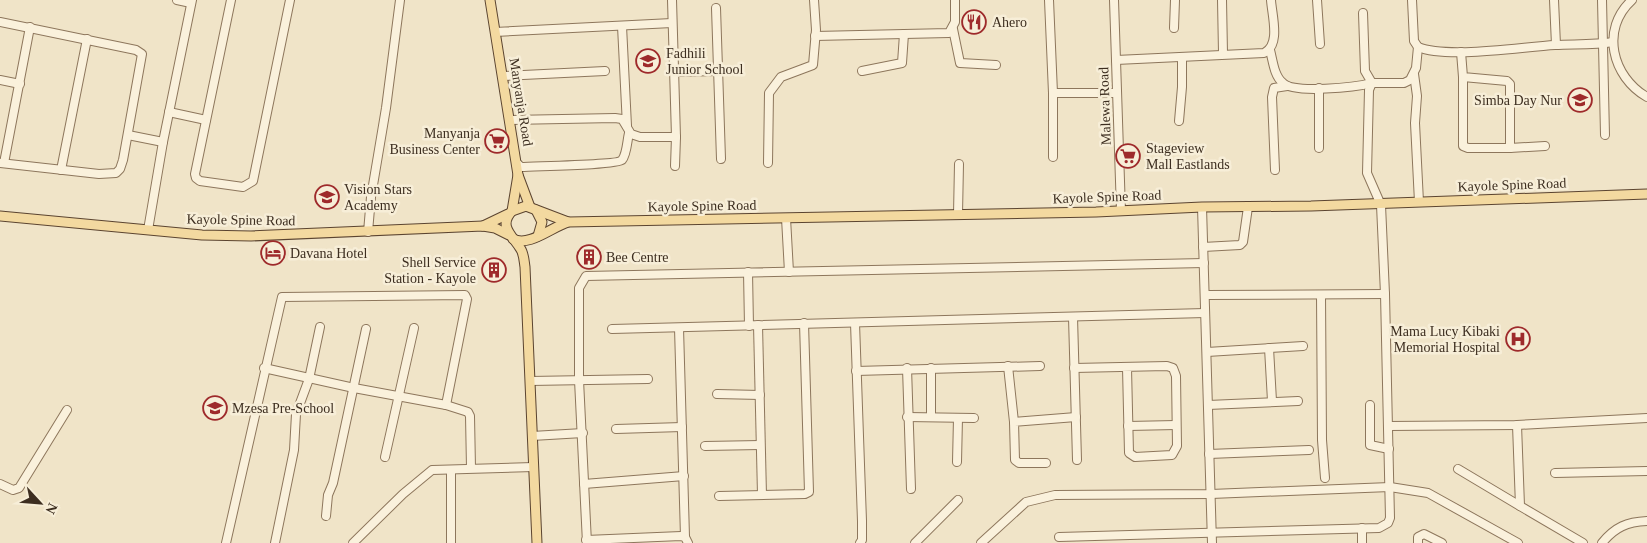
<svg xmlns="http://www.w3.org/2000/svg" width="1647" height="543" font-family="'Times New Roman',serif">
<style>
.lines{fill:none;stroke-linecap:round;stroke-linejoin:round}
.minor-casing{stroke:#8d765c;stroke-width:10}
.major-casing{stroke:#5b4430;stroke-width:11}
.minor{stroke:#faf1dc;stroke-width:8}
.major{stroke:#f3d9a0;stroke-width:9}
.labels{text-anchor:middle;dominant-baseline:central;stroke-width:5;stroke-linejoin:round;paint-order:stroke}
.poi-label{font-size:14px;fill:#3d2e20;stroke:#f7eed8;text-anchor:start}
.street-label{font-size:14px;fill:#3d2e20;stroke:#f7eed8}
</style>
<rect width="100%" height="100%" fill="#f0e4c8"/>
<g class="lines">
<g class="minor-casing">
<g id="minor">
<polyline points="177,0 191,3"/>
<polyline points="231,0 195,174 196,178 200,181 243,187 253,181 290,0"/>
<polyline points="1049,0 1053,93"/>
<polyline points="1114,0 1121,211"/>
<polyline points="1222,0 1223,53"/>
<polyline points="1317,0 1320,44"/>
<path d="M1412,0L1414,41L1418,47C1448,59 1520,47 1555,45C1574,44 1594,45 1613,42"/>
<polyline points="1554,0 1556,45"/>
<polyline points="1602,0 1605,135"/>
<path d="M1632,0C1600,29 1612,77 1647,97"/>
<polyline points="716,8 721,159"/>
<polyline points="1363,13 1365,71 1372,83 1404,83 1410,80 1416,68 1418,47"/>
<polyline points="0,22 136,50 142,54 123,160 120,169 116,173 99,174 0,163"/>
<polyline points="622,26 627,126"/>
<polyline points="1174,28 1175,0"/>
<polyline points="953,29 960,63 996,65"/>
<polyline points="495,32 672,23"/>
<polyline points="815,36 949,33 955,22 955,0"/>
<path d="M1270,50C1273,61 1274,76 1283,83C1294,94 1356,87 1372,83"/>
<polyline points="1461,52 1463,77 1507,81 1510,84 1510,148 1545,146"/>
<path d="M1116,60L1264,53C1281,45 1272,16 1271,0"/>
<polyline points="862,71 902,63 904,34"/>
<polyline points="674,72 719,71"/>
<polyline points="1414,74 1417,96 1415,123 1419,202"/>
<polyline points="503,76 605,71"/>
<polyline points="1463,77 1463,146 1468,148 1510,148"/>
<polyline points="0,80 20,84"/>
<polyline points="1319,88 1319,148"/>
<polyline points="169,112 206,120"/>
<polyline points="510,120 615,118 622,119 631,134 640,137 676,137 672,0"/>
<polyline points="1179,121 1182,87 1182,57"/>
<polyline points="128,135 163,142"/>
<polyline points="1053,157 1053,93 1117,93"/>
<polyline points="4,163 30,27"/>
<path d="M517,163L521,167C536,166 617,165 622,160C627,154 627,141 629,133"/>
<polyline points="768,163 769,93 781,77 813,65 816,30 814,0"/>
<polyline points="675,166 676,137"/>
<polyline points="61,170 87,39"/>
<polyline points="1275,170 1272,97 1274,88 1287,86"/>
<polyline points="1202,207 1212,543"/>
<polyline points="958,214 959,164"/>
<polyline points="786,218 789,272"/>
<polyline points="148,230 163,142 192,0"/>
<polyline points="368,232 371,197 386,108 400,0"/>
<polyline points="1203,247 1240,245 1243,242 1248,207"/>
<polyline points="748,272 749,326"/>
<polyline points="1206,295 1385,294"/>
<polyline points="1321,295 1322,440 1325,478"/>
<polyline points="1073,317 1077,460"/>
<polyline points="855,323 862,521 862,540 860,543"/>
<polyline points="758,325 762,495"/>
<polyline points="679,328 685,537"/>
<polyline points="612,329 1205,313"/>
<polyline points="1269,348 1272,401"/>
<polyline points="1207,352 1303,346"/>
<polyline points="1008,366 1014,422"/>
<polyline points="264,368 354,388 446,405 468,412 470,416 471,468"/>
<polyline points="907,368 911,489"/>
<polyline points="931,368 931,417"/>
<polyline points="1074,368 1167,366 1173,368 1176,376 1177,446 1172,455 1135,457 1129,453 1127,368"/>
<polyline points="856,371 1040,366"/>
<polyline points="530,381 648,379"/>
<polyline points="717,394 760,395"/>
<polyline points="1208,405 1298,401"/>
<polyline points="1370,405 1370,445 1389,449"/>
<polyline points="907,417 974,418"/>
<polyline points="1517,425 1520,506 1583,543"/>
<polyline points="1128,426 1176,425"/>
<polyline points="1388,426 1517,425 1647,418"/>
<polyline points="616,429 682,427"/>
<polyline points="532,436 583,433"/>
<polyline points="705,446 760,445"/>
<polyline points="1209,454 1309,450"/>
<polyline points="385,457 414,328"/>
<polyline points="957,462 958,418"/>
<polyline points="1046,463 1019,463 1015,460 1014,422 1076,417"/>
<polyline points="1458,469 1520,506"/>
<polyline points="451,471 451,543"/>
<polyline points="1555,473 1647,471"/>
<polyline points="0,484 13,490 19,488 67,410"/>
<polyline points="584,484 684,476"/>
<polyline points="719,496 805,494 809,492 804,323"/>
<polyline points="326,516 328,495 333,483 366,329"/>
<polyline points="1362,528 1362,543"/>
<polyline points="1059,537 1379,528 1388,523 1390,518 1385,294 1381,205 1367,173 1369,90 1372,83"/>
<polyline points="586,540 681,536 685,537 688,543"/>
<polyline points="226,543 282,297 465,295 467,299 446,405"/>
<polyline points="275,543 294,450 296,414 309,379 320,327"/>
<polyline points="353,543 403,494 432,470 533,467"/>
<polyline points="587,543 579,380 579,288 586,276 1204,263"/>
<polyline points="915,543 958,500"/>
<polyline points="981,543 1026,502 1055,495 1211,494 1390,487 1428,493 1518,543"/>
<polyline points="1418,543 1418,537 1424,534 1442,543"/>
<path d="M1602,543C1615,527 1627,522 1647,521"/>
</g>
</g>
<g class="major-casing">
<g id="major">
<polyline points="490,0 518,175 530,207"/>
<polyline points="536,210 542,222 538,236"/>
<polyline points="512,211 518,175"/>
<polyline points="0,216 202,235 251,236 483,226 495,228 509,235"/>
<polyline points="483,226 508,214"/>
<path d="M513,239C529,247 550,228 568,222L1096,212L1202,207L1311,206L1647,194"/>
<path d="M537,543L525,267C524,261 524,253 520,248C512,235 498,226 512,211L526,206L568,222"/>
</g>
</g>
<use href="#minor" class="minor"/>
<use href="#major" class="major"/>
</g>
<defs>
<g id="restaurant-ring" transform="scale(1.25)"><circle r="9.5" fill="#f7eed8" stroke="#9e2a2b" stroke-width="1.5"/><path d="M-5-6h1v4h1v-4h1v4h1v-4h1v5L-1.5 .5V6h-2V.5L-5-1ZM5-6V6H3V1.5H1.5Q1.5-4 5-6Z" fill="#9e2a2b"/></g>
<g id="school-ring" transform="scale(1.25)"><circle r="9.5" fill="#f7eed8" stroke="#9e2a2b" stroke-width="1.5"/><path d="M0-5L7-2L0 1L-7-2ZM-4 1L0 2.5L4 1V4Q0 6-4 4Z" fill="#9e2a2b"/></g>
<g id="supermarket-ring" transform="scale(1.25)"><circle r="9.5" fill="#f7eed8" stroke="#9e2a2b" stroke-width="1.5"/><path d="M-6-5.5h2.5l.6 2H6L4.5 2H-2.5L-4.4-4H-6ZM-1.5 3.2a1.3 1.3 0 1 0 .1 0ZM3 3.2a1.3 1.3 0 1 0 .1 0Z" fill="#9e2a2b"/></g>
<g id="hotel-ring" transform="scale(1.25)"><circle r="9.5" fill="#f7eed8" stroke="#9e2a2b" stroke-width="1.5"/><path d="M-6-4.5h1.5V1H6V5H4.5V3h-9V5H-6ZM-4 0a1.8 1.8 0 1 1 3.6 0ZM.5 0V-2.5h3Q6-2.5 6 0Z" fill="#9e2a2b"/></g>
<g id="building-ring" transform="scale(1.25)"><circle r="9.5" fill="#f7eed8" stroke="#9e2a2b" stroke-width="1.5"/><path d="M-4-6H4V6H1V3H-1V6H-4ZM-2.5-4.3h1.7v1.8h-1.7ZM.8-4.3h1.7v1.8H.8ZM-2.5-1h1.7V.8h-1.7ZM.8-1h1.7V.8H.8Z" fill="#9e2a2b"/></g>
<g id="hospital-ring" transform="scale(1.25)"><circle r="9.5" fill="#f7eed8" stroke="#9e2a2b" stroke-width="1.5"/><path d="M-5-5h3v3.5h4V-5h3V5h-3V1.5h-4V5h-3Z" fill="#9e2a2b"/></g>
</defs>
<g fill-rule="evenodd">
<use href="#restaurant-ring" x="974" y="22"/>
<use href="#school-ring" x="648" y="61"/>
<use href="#school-ring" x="1580" y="100"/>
<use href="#supermarket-ring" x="497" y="141"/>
<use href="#supermarket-ring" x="1128" y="156"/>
<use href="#school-ring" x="327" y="197"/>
<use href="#hotel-ring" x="273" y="253"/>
<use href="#building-ring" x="589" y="257"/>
<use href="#building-ring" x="494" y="270"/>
<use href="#hospital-ring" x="1518" y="339"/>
<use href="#school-ring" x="215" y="408"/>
</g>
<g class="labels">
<g class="poi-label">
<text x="992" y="22">Ahero</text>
<text x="666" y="53">Fadhili<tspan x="666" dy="16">Junior School</tspan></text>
<text x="1562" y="100" text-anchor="end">Simba Day Nur</text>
<text x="480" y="133" text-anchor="end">Manyanja<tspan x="480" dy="16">Business Center</tspan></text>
<text x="1146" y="148">Stageview<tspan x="1146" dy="16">Mall Eastlands</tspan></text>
<text x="344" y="189">Vision Stars<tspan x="344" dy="16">Academy</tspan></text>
<text x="290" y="253">Davana Hotel</text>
<text x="606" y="257">Bee Centre</text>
<text x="476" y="262" text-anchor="end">Shell Service<tspan x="476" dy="16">Station - Kayole</tspan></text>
<text x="1500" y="331" text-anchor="end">Mama Lucy Kibaki<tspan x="1500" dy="16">Memorial Hospital</tspan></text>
<text x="232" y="408">Mzesa Pre-School</text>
</g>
<g class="street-label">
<text transform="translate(521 102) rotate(81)">Manyanja Road</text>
<text transform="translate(1105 106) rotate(-92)">Malewa Road</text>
<text transform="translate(1512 185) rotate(-2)">Kayole Spine Road</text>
<text transform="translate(1107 197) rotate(-2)">Kayole Spine Road</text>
<text transform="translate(702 206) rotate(-1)">Kayole Spine Road</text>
<text transform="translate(241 220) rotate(1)">Kayole Spine Road</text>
</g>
</g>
<g transform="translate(40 503) rotate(116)" stroke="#f7eed8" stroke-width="4" paint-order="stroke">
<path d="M0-4L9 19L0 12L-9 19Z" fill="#3d2e20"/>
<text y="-8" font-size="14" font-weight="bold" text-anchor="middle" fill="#3d2e20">N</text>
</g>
</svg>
